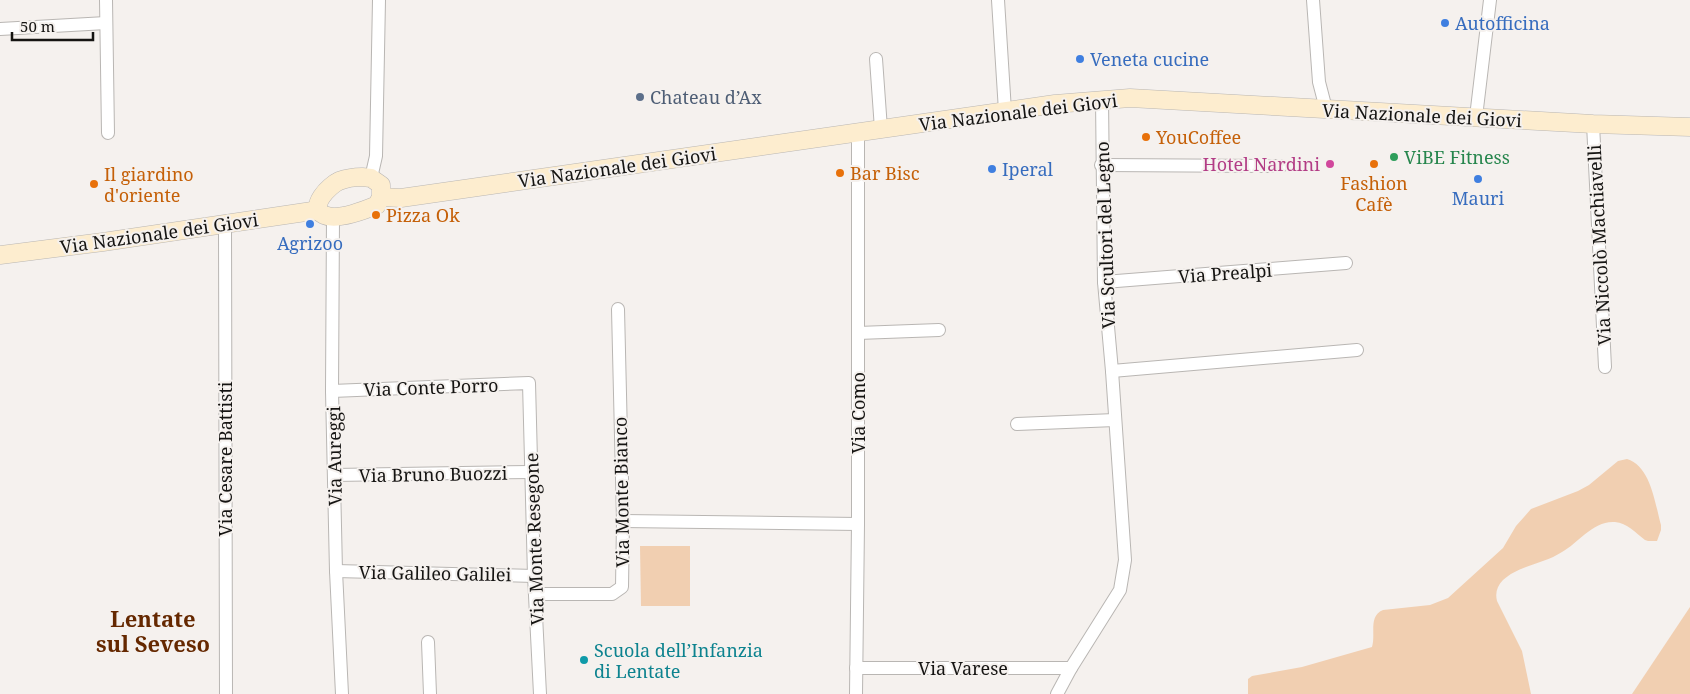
<svg xmlns="http://www.w3.org/2000/svg" width="1690" height="694" font-family="'Noto Serif',serif">
<style>
.green{fill:#f1cfb1}
.lines{fill:none;stroke-linecap:round;stroke-linejoin:round}
.minor-casing{stroke:#b9b6b3;stroke-width:14}
.secondary-casing{stroke:#b9b6b3;stroke-width:19}
.minor{stroke:#fff;stroke-width:12}
.secondary{stroke:#fdedcf;stroke-width:18}
.shop-dot{fill:#3f7fe0;stroke:#f5f1ee;stroke-width:2}
.service-dot{fill:#5c6f8a;stroke:#f5f1ee;stroke-width:2}
.food-dot{fill:#e8710a;stroke:#f5f1ee;stroke-width:2}
.leisure-dot{fill:#2e9e5b;stroke:#f5f1ee;stroke-width:2}
.hotel-dot{fill:#d1479c;stroke:#f5f1ee;stroke-width:2}
.culture-dot{fill:#0f9aa8;stroke:#f5f1ee;stroke-width:2}
.labels{text-anchor:middle;dominant-baseline:central;stroke-width:4;stroke-linejoin:round;paint-order:stroke}
.shop-label{font-size:18px;fill:#366cbe;stroke:#f5f1ee;text-anchor:start}
.service-label{font-size:18px;fill:#4e5e75;stroke:#f5f1ee;text-anchor:start}
.street-label{font-size:18px;fill:#151412;stroke:#f5f1ee}
.food-label{font-size:18px;fill:#c56008;stroke:#f5f1ee;text-anchor:start}
.leisure-label{font-size:18px;fill:#27864d;stroke:#f5f1ee;text-anchor:start}
.hotel-label{font-size:18px;fill:#b23c85;stroke:#f5f1ee;text-anchor:end}
.culture-label{font-size:18px;fill:#0d838f;stroke:#f5f1ee;text-anchor:start}
.district-label{font-size:22px;font-weight:bold;fill:#652800;stroke:#f5f1ee}
</style>
<rect width="100%" height="100%" fill="#f5f1ee"/>
<g class="green">
<path d="M1627,459C1651,466 1655,504 1661,525V530L1657,541H1648L1645,540C1636,533 1627,523 1615,522C1594,520 1578,543 1562,552C1544,564 1519,565 1503,580C1497,586 1495,593 1497,601L1522,651L1531,694H1248V679L1252,676L1302,667L1372,647C1376,634 1368,616 1383,610L1430,605L1448,598L1503,548L1516,526L1531,509L1578,491L1589,485L1618,461Z"/>
<polygon points="640,546 690,546 690,606 641,606"/>
<polygon points="1690,607 1690,694 1632,694"/>
</g>
<g class="lines">
<g class="minor-casing">
<g id="minor">
<polyline points="106,0 108,133"/>
<polyline points="998,0 1005,111"/>
<polyline points="1313,0 1319,82 1326,109"/>
<polyline points="0,29 106,23"/>
<polyline points="876,59 881,129"/>
<polyline points="1476,117 1490,0"/>
<polyline points="1593,124 1605,367"/>
<polyline points="1101,165 1281,166"/>
<polyline points="371,178 376,156 379,0"/>
<polyline points="333,217 332,391 336,571 342,694"/>
<polyline points="225,224 226,694"/>
<polyline points="1104,282 1346,263"/>
<polyline points="858,333 939,330"/>
<polyline points="1112,371 1357,350"/>
<polyline points="332,391 529,383 534,576 540,694"/>
<polyline points="1017,424 1115,420"/>
<polyline points="334,475 531,472"/>
<polyline points="623,521 858,524"/>
<polyline points="336,571 534,576"/>
<polyline points="536,594 612,594 622,587 623,521 618,309"/>
<polyline points="428,642 430,694"/>
<polyline points="856,668 1071,668"/>
<polyline points="856,694 858,524 858,132"/>
<polyline points="1057,694 1071,668 1120,590 1125,560 1112,371 1104,282 1102,99"/>
</g>
</g>
<g class="secondary-casing">
<g id="secondary">
<path d="M362,177L371,178L381,185V197L377,205C365,210 337,221 324,215C307,207 330,185 339,181C347,178 354,177 362,177Z"/>
<polyline points="381,197 401,198 1055,104 1130,98 1593,124 1690,127"/>
<polyline points="0,255 103,242 319,210"/>
</g>
</g>
<use href="#minor" class="minor"/>
<use href="#secondary" class="secondary"/>
</g>
<g class="shop-dot">
<circle cx="1445" cy="23" r="5"/>
<circle cx="1080" cy="59" r="5"/>
<circle cx="992" cy="169" r="5"/>
<circle cx="1478" cy="179" r="5"/>
<circle cx="310" cy="224" r="5"/>
</g>
<circle class="service-dot" cx="640" cy="97" r="5"/>
<g class="food-dot">
<circle cx="1146" cy="137" r="5"/>
<circle cx="1374" cy="164" r="5"/>
<circle cx="840" cy="173" r="5"/>
<circle cx="94" cy="184" r="5"/>
<circle cx="376" cy="215" r="5"/>
</g>
<circle class="leisure-dot" cx="1394" cy="157" r="5"/>
<circle class="hotel-dot" cx="1330" cy="164" r="5"/>
<circle class="culture-dot" cx="584" cy="660" r="5"/>
<g class="labels">
<g class="shop-label">
<text x="1455" y="23">Autofficina</text>
<text x="1090" y="59">Veneta cucine</text>
<text x="1002" y="169">Iperal</text>
<text x="1478" y="198" text-anchor="middle">Mauri</text>
<text x="310" y="243" text-anchor="middle">Agrizoo</text>
</g>
<g class="service-label">
<text x="650" y="97">Chateau d’Ax</text>
</g>
<g class="street-label">
<text transform="translate(1018 112) rotate(-7)">Via Nazionale dei Giovi</text>
<text transform="translate(1422 115) rotate(3)">Via Nazionale dei Giovi</text>
<text transform="translate(617 167) rotate(-8)">Via Nazionale dei Giovi</text>
<text transform="translate(159 233) rotate(-8)">Via Nazionale dei Giovi</text>
<text transform="translate(1105 235) rotate(-92)">Via Scultori del Legno</text>
<text transform="translate(1599 245) rotate(-93)">Via Niccolò Machiavelli</text>
<text transform="translate(1225 273) rotate(-4)">Via Prealpi</text>
<text transform="translate(431 387) rotate(-2)">Via Conte Porro</text>
<text transform="translate(858 413) rotate(-90)">Via Como</text>
<text transform="translate(334 456) rotate(-91)">Via Aureggi</text>
<text transform="translate(225 459) rotate(-90)">Via Cesare Battisti</text>
<text transform="translate(433 474) rotate(-1)">Via Bruno Buozzi</text>
<text transform="translate(621 492) rotate(-91)">Via Monte Bianco</text>
<text transform="translate(534 539) rotate(-92)">Via Monte Resegone</text>
<text transform="translate(435 573) rotate(1)">Via Galileo Galilei</text>
<text x="963" y="668">Via Varese</text>
</g>
<g class="food-label">
<text x="1156" y="137">YouCoffee</text>
<text x="850" y="173">Bar Bisc</text>
<text x="104" y="174">Il giardino<tspan x="104" dy="21">d'oriente</tspan></text>
<text x="1374" y="183" text-anchor="middle">Fashion<tspan x="1374" dy="21">Cafè</tspan></text>
<text x="386" y="215">Pizza Ok</text>
</g>
<g class="leisure-label">
<text x="1404" y="157">ViBE Fitness</text>
</g>
<g class="hotel-label">
<text x="1320" y="164">Hotel Nardini</text>
</g>
<g class="culture-label">
<text x="594" y="650">Scuola dell’Infanzia<tspan x="594" dy="21">di Lentate</tspan></text>
</g>
<g class="district-label">
<text x="153" y="618">Lentate<tspan x="153" dy="25">sul Seveso</tspan></text>
</g>
</g>
<path d="M12 32v8h81v-8" fill="none" stroke="#151412" stroke-width="2.5"/>
<text x="20" y="32" font-size="15" fill="#151412" stroke="#f5f1ee" stroke-width="4" paint-order="stroke">50 m</text>
</svg>
